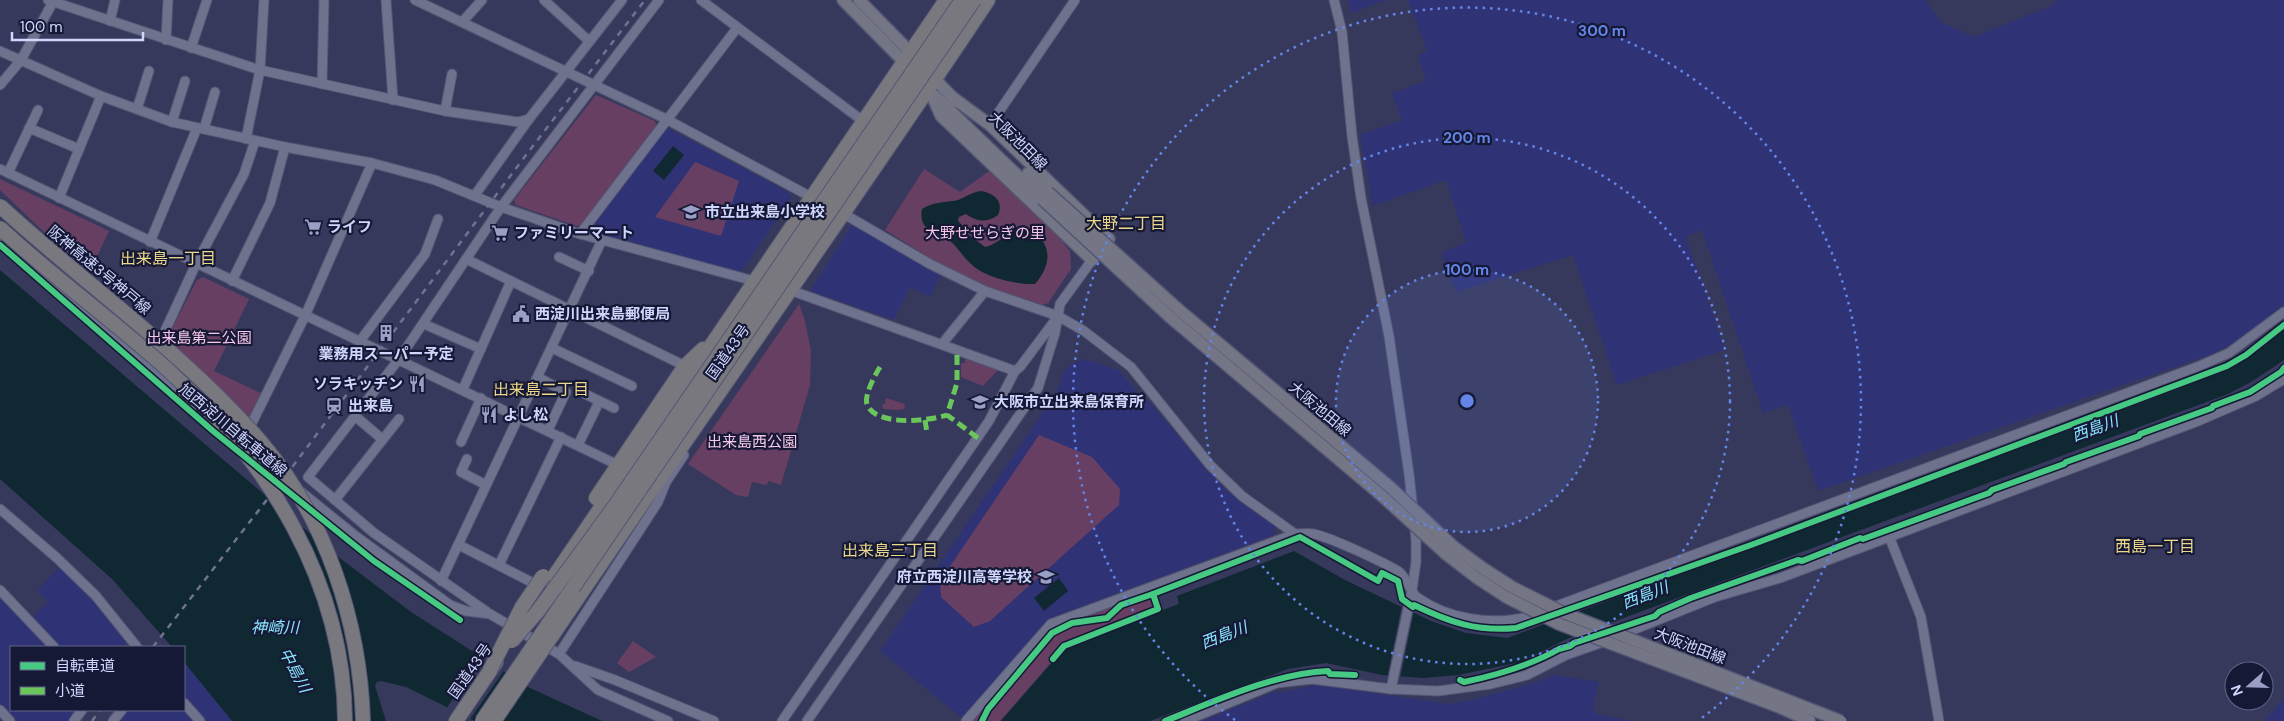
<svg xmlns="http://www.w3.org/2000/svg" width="2284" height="721" font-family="'DM Sans','Noto Sans JP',sans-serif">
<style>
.built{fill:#2f3375}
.green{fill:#673f63}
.water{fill:#0f2831}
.pier{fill:#37395c}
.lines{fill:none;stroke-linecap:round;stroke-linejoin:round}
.minor-casing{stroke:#545674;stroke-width:11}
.major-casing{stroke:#545674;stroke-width:14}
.highway-casing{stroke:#545674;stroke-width:16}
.minor{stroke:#6e728c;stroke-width:9}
.major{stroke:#757685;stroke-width:11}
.highway{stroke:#79787f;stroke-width:14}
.rail{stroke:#70738d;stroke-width:2.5;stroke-dasharray:6 6;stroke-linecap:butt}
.major-bridge-casing{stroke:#545674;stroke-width:14;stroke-linecap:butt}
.highway-bridge-casing{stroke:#545674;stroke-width:16;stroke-linecap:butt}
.major-bridge{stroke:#757685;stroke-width:11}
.highway-bridge{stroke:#79787f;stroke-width:14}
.quiet{stroke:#6ac65a;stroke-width:5;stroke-dasharray:10 5;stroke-linecap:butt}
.cycleway-casing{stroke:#161936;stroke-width:9}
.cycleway{stroke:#46c982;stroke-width:6}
.ring{fill:none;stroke:#6485e7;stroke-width:2.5;stroke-dasharray:2.5 5}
.labels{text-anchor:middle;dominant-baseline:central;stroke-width:4.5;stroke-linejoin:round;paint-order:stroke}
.street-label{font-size:15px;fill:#cfd7fe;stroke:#161936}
.poi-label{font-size:15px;font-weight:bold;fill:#cfd7fe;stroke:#161936;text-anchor:start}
.park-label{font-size:15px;fill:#f7c7ea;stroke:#161936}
.neighbourhood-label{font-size:16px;fill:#ecd88a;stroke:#161936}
.water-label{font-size:16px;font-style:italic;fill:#88e4fc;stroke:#161936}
.centre{fill:#6485e7;stroke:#161936;stroke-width:2.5}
.ring-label{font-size:15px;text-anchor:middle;font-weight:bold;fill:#6485e7;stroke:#161936;stroke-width:4.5;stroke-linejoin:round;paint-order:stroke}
</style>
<rect width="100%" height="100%" fill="#37395c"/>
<g class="built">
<polygon points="1347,0 1385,0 1352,13"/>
<polygon points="1408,0 1926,0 1941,22 1974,37 2051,6 2058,0 2284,0 2284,304 2245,337 2212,354 1818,491 1788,405 1763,413 1702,230 1688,235 1687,240 1725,350 1617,385 1573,255 1456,292 1441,253 1466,242 1446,180 1373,206 1360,135 1402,120 1392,93 1426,81 1418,55 1427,51"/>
<polygon points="668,128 790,193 791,198 742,271 737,273 593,232 590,225 663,130"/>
<polygon points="853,223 942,272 930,297 910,287 894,320 810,291"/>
<polygon points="1085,359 1118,370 1143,399 1148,400 1205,468 1228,492 1252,511 1275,526 1274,535 1048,619 963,719 880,651 1058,390 1064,371 1074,363"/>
<polygon points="60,566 107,616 126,642 122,647 60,647 33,617 48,601 37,591"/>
<polygon points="0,595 49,647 11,647 11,710 77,710 68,721 17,721 0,704"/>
<polygon points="184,662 232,721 107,721 116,710 184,710"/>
<polygon points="1554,675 1599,682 1593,707 1596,714 1631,721 1202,721 1277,691 1278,693 1317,685 1449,704 1468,701 1534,683"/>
<polygon points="2284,699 2284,721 2265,721 2270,714"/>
</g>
<g class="green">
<polygon points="596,95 655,121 656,126 581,225 577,226 516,205 514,200"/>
<polygon points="695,162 739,181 721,236 655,217"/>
<polygon points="924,169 960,192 989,171 1049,226 1070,251 1071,269 1048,303 1043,305 988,287 935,261 885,230"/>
<polygon points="0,179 109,231 90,271 46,234 0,190"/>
<polygon points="203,277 249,299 214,371 263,394 250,420 162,348 197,280"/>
<polygon points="799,304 805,321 811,351 810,385 781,485 768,481 767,485 752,482 748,497 736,495 688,464"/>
<polygon points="965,359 998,370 983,386 961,377 961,363 965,363"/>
<polygon points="886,398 905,404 904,409 898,410 883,409 882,404 885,404"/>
<polygon points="1039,435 1092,457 1120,489 1119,505 990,621 974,627 941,597 940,581"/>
<polygon points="1152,590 1160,610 1072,644 1060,652 1000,721 973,721 1054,627"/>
<polygon points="633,641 656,657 629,672 617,663"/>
</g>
<g class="water">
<polygon points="673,146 684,155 664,180 653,171"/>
<path d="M981,191C994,193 1004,201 998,215C987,223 976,222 966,214L959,217L958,221L964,227L965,232L985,247C1000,244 1009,229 1023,225C1051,239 1055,261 1035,284C1016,285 983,277 970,263C962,256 958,247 949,240C936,230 918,232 922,209C934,201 945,203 958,200C966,197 972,192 981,191Z"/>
<polygon points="0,270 333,553 411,612 530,688 602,721 475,721 406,687 381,681 377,682 375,686 386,721 232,721 184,662 184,647 172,647 112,579 0,479"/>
<polygon points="2284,328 2284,360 2251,382 2228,394 1567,639 1521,662 1458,675 1423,678 1382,675 1326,663 1288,669 1150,721 1001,721 1061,652 1072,644 1179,604 1177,596 1294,551 1345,580 1431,621 1466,633 1507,638 2174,391 2237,364"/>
<polygon points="1059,578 1068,591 1044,611 1034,598"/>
</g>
<g class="pier">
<polygon points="1402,605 1414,611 1400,679 1387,678"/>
<polygon points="483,655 505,669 469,721 446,709"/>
</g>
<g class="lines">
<g class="minor-casing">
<g id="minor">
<polyline points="48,0 260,70 445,111 518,122 529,119 622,0"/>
<polyline points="386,0 393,100"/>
<polyline points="415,0 666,119 813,198"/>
<polyline points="544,0 589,41"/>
<polyline points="701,0 863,121"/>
<polyline points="1334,0 1342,32 1352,136 1361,198 1389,336 1409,474 1416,540 1416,562 1412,590 1391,689"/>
<polyline points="110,21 115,0"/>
<polyline points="463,21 482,0"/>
<polyline points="166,40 168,0"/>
<polyline points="191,48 207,0"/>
<polyline points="0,51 101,96 172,122 285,147 372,163 435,180 501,207 580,234 758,282"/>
<polyline points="322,84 324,0"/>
<polyline points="0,85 21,60 54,0"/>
<polyline points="137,109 149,71"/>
<polyline points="445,111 452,74"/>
<polyline points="172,122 185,81"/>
<polyline points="990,125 1075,0"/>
<polyline points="29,128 79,149"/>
<polyline points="204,129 215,92"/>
<polyline points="246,139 260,70 264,0"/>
<polyline points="0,169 618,465"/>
<polyline points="8,173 38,110"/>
<polyline points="475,195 529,119"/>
<polyline points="59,198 101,96"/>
<polyline points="844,214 930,264 985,291 1058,316 1084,331 1131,367 1210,465 1242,496 1295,534"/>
<polyline points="580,234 737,28"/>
<polyline points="0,242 195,405"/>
<polyline points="150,242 197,128"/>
<polyline points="559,257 589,271"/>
<polyline points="466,259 685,366"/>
<polyline points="232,281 270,203 285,147"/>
<polyline points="787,289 1015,371"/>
<polyline points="424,324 481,349"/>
<polyline points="360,341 425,254 438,219"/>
<polyline points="942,344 985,291"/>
<polyline points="158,346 196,264 244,174 255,141"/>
<polyline points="552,348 632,386"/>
<polyline points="539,378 566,392 548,430"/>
<polyline points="463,389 511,281"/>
<polyline points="585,394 614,408"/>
<polyline points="355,416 382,439"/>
<polyline points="461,442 481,398"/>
<polyline points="244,445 282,476"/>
<polyline points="578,445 599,402"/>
<polyline points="259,454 247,433 305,316 372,163"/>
<polyline points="467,459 461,472 486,485"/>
<polyline points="300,491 357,537 450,605 466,611 490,614 559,654 598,690 668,721"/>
<polyline points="335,500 399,419"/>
<polyline points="0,509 57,558 96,596 137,647"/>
<polyline points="1889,536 1921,617 1939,721"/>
<polyline points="459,545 537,585"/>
<polyline points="499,565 561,437"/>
<polyline points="441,581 602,240"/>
<polyline points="0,590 54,647"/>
<polyline points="487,612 374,533 308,477 399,359 501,207 659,0"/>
<polyline points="1618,636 1715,597 1780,578 2198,421 2256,396 2284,379"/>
<polyline points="559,654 658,502 666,482 684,455"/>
<polyline points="575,666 615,680 714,721"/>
<polyline points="184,703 200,721"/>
<polyline points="0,710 10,721"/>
<polyline points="74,721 82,710"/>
<polyline points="113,721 122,710"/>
<polyline points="782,721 989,421 1015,371 1020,367 1056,319"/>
<polyline points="807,721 1038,388 1055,333 1060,304 1092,260"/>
<path d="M966,721L1051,624L1295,534C1301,534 1308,533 1314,534C1332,538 1381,561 1398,571C1407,577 1409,592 1418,598C1448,619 1489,625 1524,618L2197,367L2229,353L2284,312"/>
<polyline points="1185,721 1277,683 1312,679 1391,689 1438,691 1491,684 1527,675 1566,655 1606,641"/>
</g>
</g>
<g class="major-casing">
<g id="major">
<polyline points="843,0 910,68"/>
<polyline points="859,0 916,58"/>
<polyline points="929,73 957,102"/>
<polyline points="929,89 941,116 1092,260 1109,239 990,125 952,97"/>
<polyline points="934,95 1042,199"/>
<polyline points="1028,173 1048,192"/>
</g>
</g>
<g class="highway-casing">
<g id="highway">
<polyline points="596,498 685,366 703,349"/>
<polyline points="551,581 946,0"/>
<path d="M577,599C713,399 854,202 988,0"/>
<polyline points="456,721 496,662"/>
</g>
</g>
<use href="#minor" class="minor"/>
<use href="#major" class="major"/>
<use href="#highway" class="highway"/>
<g class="rail">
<polyline points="153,647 293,466 523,159 645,0"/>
<polyline points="92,721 100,710"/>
</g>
<g class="major-bridge-casing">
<g id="major-bridge">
<polyline points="1048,192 1178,309 1390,487 1454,547 1484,569 1512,587 1564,613 1841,721"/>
<polyline points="1042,199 1171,318 1382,496 1447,555 1477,578 1506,597 1559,624 1779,707 1810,721"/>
</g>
</g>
<g class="highway-bridge-casing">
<g id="highway-bridge">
<path d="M0,206C86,285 184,353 261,442C326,518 360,622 363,721"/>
<path d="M0,228C54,278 114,321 168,370C268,461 344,582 345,721"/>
<polyline points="512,641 538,611 612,510 962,0"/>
<polyline points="490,670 522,607 543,576"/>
<polyline points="482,721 974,0"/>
<polyline points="494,721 577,599"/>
</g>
</g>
<use href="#major-bridge" class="major-bridge"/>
<use href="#highway-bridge" class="highway-bridge"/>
<g class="quiet">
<polyline points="957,355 957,383 947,415 978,438"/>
<path d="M880,367C875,375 864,395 867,404C875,427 929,421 947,415"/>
<polyline points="925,420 927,433"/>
</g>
<g class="cycleway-casing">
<g id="cycleway">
<polyline points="0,245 213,431 374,561 460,620"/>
<path d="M1153,594L1300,537L1378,581L1382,573L1398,581L1402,599L1413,607L1414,605C1449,622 1477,632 1516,628L1751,545L2227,366L2246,355L2284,325"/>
<path d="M1460,680L1464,682C1498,675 1529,666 1559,649L1570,646L1574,643L1655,616L1659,612L1691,598L1798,560L1802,561L1860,538L1863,539L1989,493L1992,490L2064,464L2066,462L2139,436L2140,434L2212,408L2213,406L2250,392L2281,372L2284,368"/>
<polyline points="982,721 988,709 1052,633 1072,623 1107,618 1121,605 1153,594 1158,609 1064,646 1053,659"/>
<path d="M1165,721C1213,702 1275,673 1328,671L1330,674L1355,675"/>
</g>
</g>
<use href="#cycleway" class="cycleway"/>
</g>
<circle cx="1467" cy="401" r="131" fill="#6485e7" fill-opacity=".12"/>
<g class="ring">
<circle cx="1467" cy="401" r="131"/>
<circle cx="1467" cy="401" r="263"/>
<path d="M1235 720A394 394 0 1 1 1699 720"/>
</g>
<defs>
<g id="school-bare" transform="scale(1.35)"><path d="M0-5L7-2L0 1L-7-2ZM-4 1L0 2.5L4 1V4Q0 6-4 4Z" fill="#9aa0c5" stroke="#161936" stroke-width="2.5" paint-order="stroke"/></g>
<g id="supermarket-bare" transform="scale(1.35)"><path d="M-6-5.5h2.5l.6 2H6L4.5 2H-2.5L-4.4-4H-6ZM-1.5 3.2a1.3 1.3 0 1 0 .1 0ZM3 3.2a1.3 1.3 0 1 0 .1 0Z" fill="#9aa0c5" stroke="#161936" stroke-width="2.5" paint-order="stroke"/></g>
<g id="civic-bare" transform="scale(1.35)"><path d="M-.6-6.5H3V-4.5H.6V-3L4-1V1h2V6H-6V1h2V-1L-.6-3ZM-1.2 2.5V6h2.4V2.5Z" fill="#9aa0c5" stroke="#161936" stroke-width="2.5" paint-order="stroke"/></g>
<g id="building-bare" transform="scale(1.35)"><path d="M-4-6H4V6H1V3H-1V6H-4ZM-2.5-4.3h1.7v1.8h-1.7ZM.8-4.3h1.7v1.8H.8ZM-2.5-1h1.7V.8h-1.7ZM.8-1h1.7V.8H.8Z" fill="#9aa0c5" stroke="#161936" stroke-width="2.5" paint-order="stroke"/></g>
<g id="restaurant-bare" transform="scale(1.35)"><path d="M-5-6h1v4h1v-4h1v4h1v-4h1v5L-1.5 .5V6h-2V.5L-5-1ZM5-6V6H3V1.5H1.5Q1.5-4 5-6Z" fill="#9aa0c5" stroke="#161936" stroke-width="2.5" paint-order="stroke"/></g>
<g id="station-bare" transform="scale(1.35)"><path d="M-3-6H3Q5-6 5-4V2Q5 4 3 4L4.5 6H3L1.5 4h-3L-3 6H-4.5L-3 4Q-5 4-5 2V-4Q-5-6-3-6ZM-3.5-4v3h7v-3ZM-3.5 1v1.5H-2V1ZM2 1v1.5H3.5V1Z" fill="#9aa0c5" stroke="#161936" stroke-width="2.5" paint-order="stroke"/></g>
</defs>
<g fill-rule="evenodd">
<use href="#school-bare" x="691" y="212"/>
<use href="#supermarket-bare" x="313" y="227"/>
<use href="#supermarket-bare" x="500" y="233"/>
<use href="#civic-bare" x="521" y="314"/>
<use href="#building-bare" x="386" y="333"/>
<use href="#restaurant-bare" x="417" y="384"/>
<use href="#school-bare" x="980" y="402"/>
<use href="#station-bare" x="334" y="406"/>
<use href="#restaurant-bare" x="489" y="415"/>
<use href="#school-bare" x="1046" y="577"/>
</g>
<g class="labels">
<g class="street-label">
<text transform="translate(1018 141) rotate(45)">大阪池田線</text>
<text transform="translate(99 270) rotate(40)">阪神高速3号神戸線</text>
<text transform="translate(728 352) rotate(-55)">国道43号</text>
<text transform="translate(1320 409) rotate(40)">大阪池田線</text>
<text transform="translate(233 430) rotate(40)">旭西淀川自転車道線</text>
<text transform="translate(1690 646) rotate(21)">大阪池田線</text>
<text transform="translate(470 671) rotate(-55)">国道43号</text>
</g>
<g class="poi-label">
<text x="705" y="212">市立出来島小学校</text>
<text x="327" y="227">ライフ</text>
<text x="514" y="233">ファミリーマート</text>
<text x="535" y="314">西淀川出来島郵便局</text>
<text x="386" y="354" text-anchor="middle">業務用スーパー予定</text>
<text x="403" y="384" text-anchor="end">ソラキッチン</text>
<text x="994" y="402">大阪市立出来島保育所</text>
<text x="348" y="406">出来島</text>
<text x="503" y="415">よし松</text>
<text x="1032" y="577" text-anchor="end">府立西淀川高等学校</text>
</g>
<g class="park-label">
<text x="985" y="233">大野せせらぎの里</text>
<text x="199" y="338">出来島第二公園</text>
<text x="752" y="442">出来島西公園</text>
</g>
<g class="neighbourhood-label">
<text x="1126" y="223">大野二丁目</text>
<text x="168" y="258">出来島一丁目</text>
<text x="541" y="389">出来島二丁目</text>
<text x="2155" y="546">西島一丁目</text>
<text x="890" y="550">出来島三丁目</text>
</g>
<g class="water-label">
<text transform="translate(2095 428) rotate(-20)">西島川</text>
<text transform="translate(1645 595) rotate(-21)">西島川</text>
<text x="275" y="627">神崎川</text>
<text transform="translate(1224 635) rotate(-21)">西島川</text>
<text transform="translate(295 670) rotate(62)">中島川</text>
</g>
</g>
<circle cx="1467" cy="401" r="8" class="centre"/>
<g class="ring-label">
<text x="1602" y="36">300 m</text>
<text x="1467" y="143">200 m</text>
<text x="1467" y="275">100 m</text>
</g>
<rect x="10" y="646" width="175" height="65" fill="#161936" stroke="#606586"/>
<rect x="20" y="662" width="25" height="8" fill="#46c982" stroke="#606586"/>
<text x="55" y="671" font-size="15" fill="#cfd7fe">自転車道</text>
<rect x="20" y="687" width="25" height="8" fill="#6ac65a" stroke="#606586"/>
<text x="55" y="696" font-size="15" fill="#cfd7fe">小道</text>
<g transform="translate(2249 686) rotate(250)"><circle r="24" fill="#161936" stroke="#606586"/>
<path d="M0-4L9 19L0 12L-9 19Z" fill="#9aa0c5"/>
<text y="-8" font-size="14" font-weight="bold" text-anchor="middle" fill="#cfd7fe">N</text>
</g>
<path d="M12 32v8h131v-8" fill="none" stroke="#cfd7fe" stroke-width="2.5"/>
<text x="20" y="32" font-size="15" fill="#cfd7fe" stroke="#161936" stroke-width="4" paint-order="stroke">100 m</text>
</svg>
